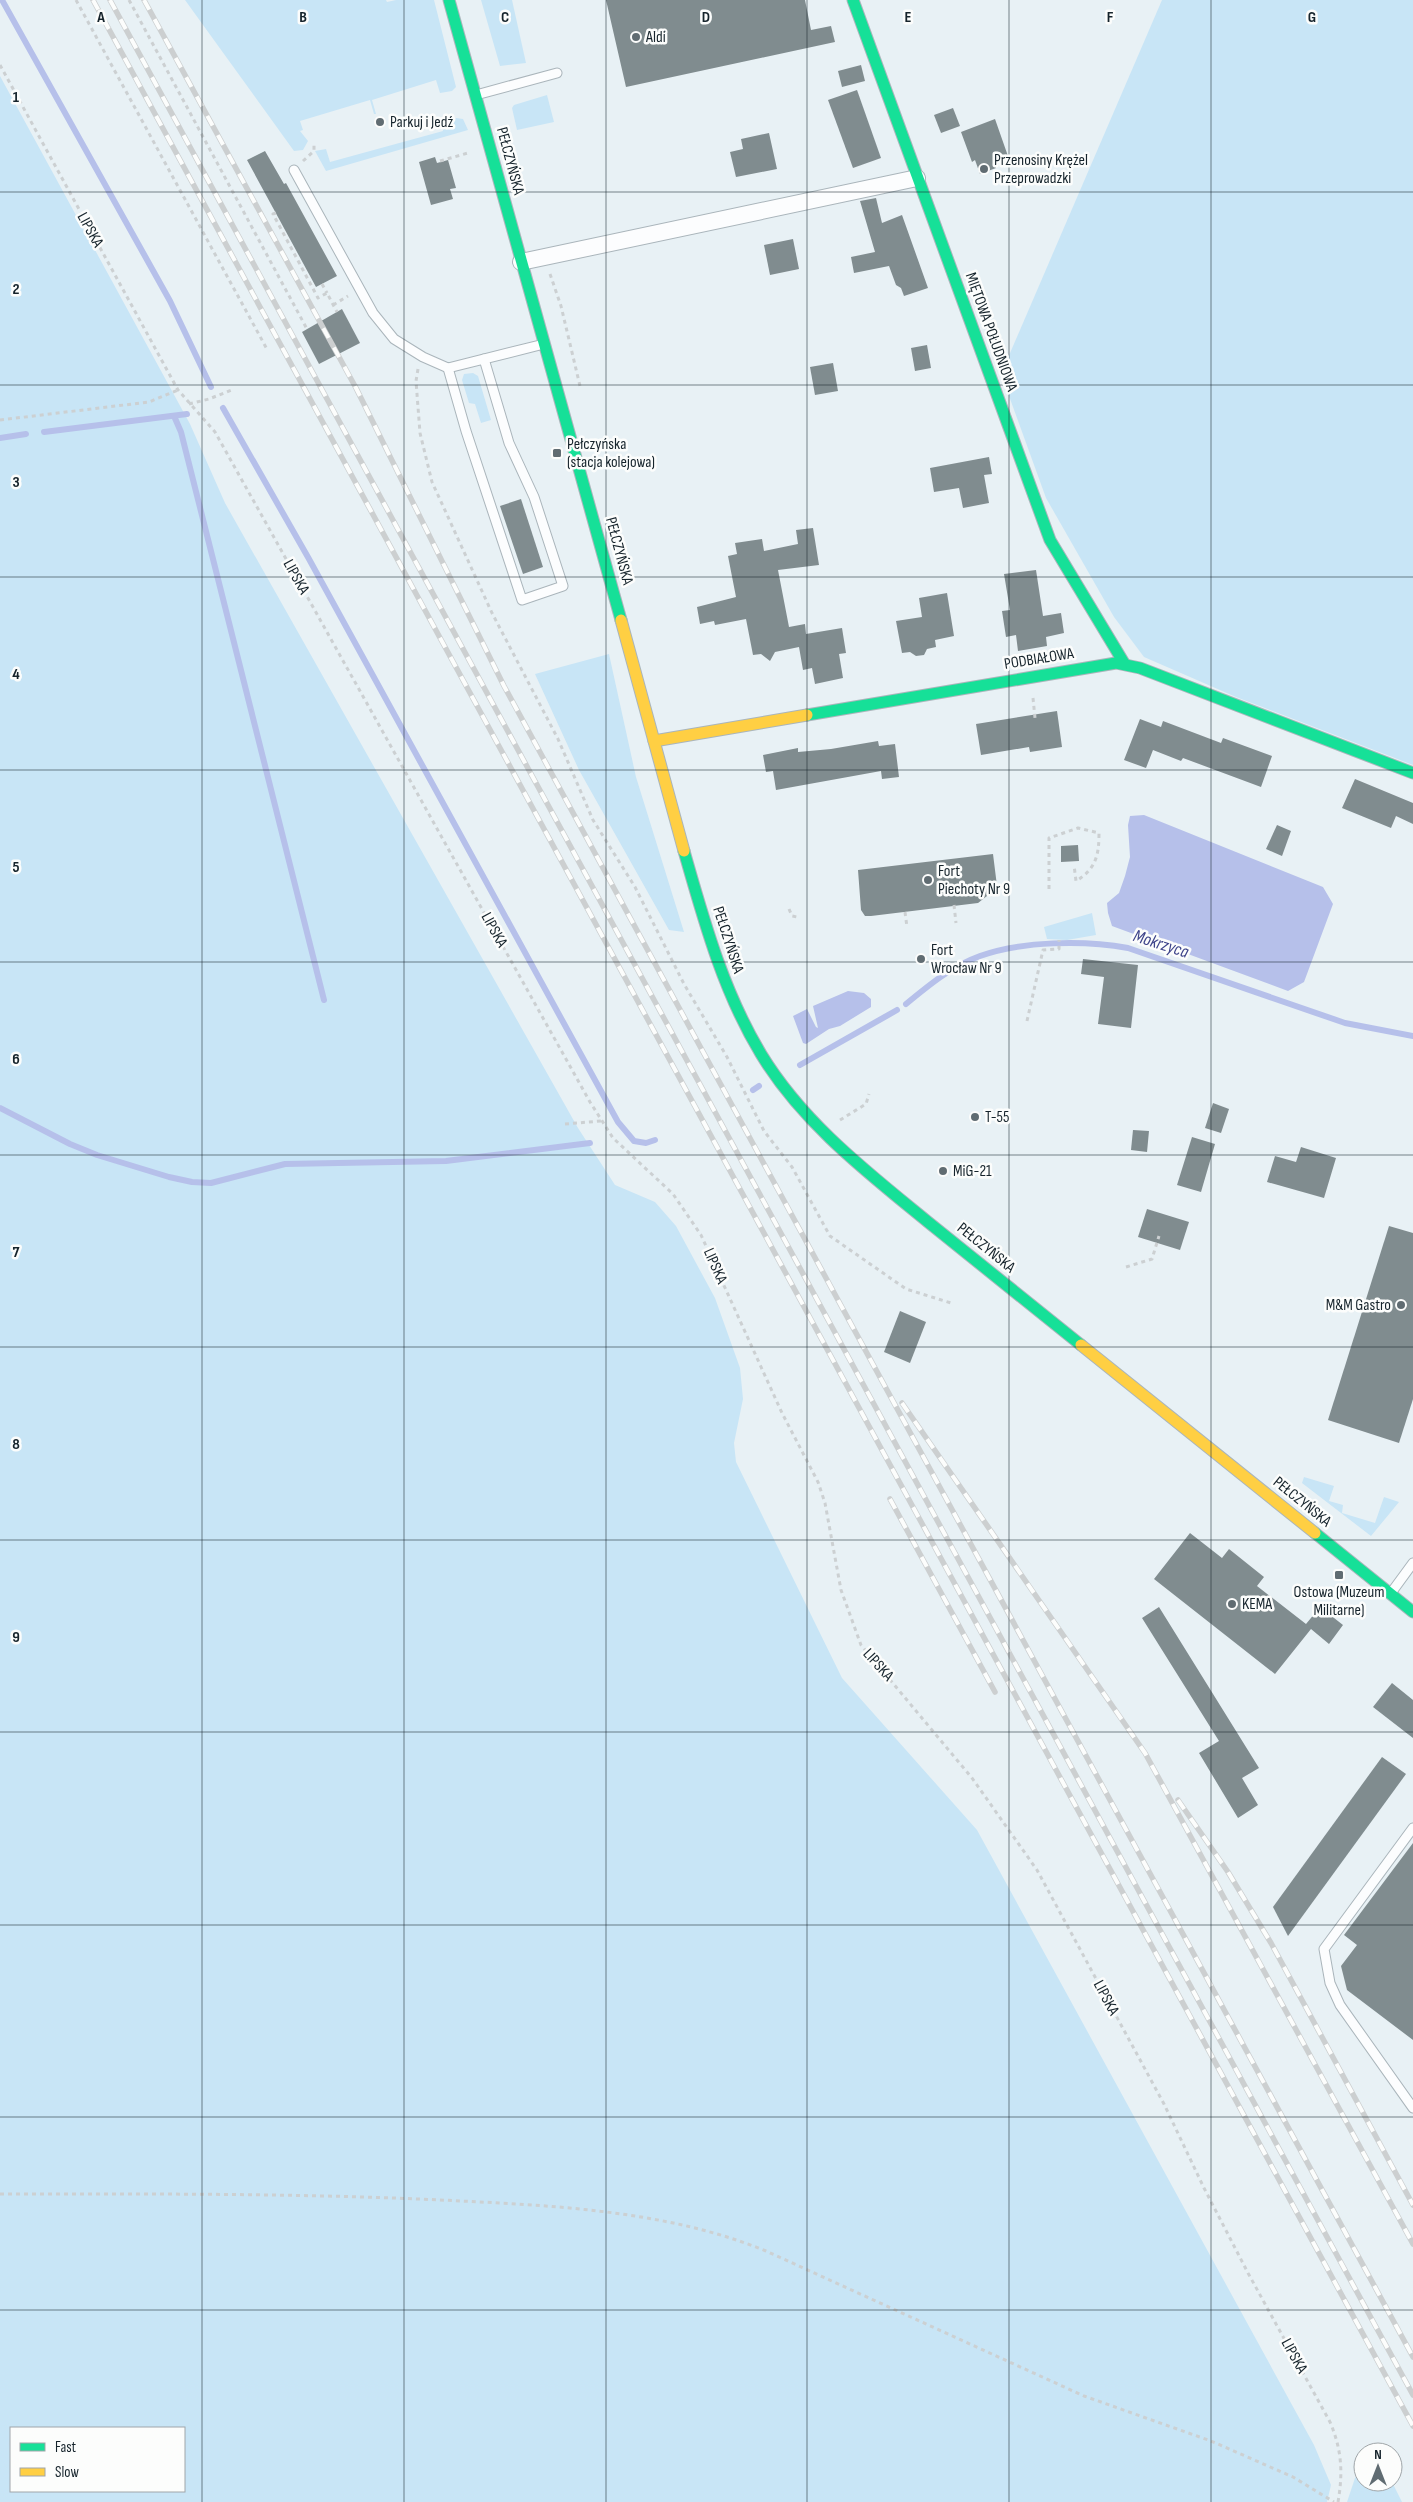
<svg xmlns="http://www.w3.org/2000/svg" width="1413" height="2502" font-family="'Sofia Sans Condensed',sans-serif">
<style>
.green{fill:#c8e5f6;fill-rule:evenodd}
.water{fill:#b6c0ea}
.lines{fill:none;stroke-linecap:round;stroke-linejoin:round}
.stream{stroke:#b6c0ea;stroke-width:6}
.building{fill:#808c8f}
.lane-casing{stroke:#aab5bb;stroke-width:11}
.street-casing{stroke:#aab5bb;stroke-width:18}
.fast-casing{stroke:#aab5bb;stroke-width:13}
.slow-casing{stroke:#aab5bb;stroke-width:13}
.path{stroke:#ccd0d2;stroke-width:3;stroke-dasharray:4 4;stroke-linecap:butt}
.lane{stroke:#fcfdfe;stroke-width:9}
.street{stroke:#fcfdfe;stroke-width:16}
.fast{stroke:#16e098;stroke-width:11}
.slow{stroke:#ffcf43;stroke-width:11}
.rail-casing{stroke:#cccfd0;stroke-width:5.5}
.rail{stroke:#fcfdfc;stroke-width:4;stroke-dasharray:11;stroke-linecap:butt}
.grid{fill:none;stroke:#16242c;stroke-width:1;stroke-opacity:0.55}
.poi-dot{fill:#606c72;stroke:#fcfdfc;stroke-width:2}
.labels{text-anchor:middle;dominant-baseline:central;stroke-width:5;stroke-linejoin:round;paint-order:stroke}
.poi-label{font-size:16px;fill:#16242c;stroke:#fcfdfc;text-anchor:start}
.street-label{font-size:16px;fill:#16242c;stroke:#fcfdfc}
.water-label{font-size:18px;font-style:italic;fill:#3e448a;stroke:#fcfdfc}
.grid-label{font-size:16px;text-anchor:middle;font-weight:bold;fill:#16242c;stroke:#fcfdfc;stroke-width:5;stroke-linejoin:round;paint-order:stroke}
</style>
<rect width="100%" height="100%" fill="#e8f1f5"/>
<g class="green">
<polygon points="185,0 386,0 387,2 396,0 434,0 456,87 452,91 440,93 436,80 372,100 376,114 374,114 370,100 300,121 303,130 300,131 308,141 303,150 294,151"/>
<polygon points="481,0 512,0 526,63 500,66"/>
<polygon points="1162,0 1413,0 1413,765 1236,697 1144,657 1114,617 1046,498 1001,374"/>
<path d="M0,76L190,424L225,503L578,1128L615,1185L655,1202L676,1226L715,1298L740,1368L743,1399L734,1443L736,1462L842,1678L977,1830L1314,2445L1331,2485L1327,2502H0ZM11,2428H184V2491H11Z"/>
<polygon points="547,95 554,122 517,130 512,108 514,105"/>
<polygon points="456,118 463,119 468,130 326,171 315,151 326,149 330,162 443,131 442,126"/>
<polygon points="473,373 478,376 491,420 481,423 475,404 469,403 462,380 464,374"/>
<polygon points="609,654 636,777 684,932 669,930 579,770 535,674"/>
<polygon points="1092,913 1096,935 1067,940 1047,939 1044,927"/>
<polygon points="1304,1477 1334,1486 1329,1501 1343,1505 1342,1513 1375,1523 1384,1497 1399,1502 1371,1536 1302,1483"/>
<polygon points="1363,2467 1363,2482 1392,2482 1402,2502 1347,2502 1355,2478"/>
</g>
<g class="water">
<polygon points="1144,815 1323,887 1333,904 1304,982 1288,991 1112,926 1108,913 1107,903 1119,893 1125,876 1130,857 1128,825 1130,816"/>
<polygon points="848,991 864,993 871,999 871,1007 840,1026 829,1029 806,1044 803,1043 793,1016 807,1009 816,1027 818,1028 813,1006"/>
</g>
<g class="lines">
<g class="stream">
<polyline points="2,0 170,301 211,387"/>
<polyline points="223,408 309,559 618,1122 634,1141 646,1143 655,1140"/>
<polyline points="174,416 181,432 324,1000"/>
<polyline points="44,432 187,414"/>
<polyline points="0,438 26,434"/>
<path d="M906,1004C929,985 952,966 980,956C1022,941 1084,940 1128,948L1345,1023L1413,1036"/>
<polyline points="800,1065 897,1010"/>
<polyline points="753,1090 759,1086"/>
<polyline points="0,1108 70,1144 97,1155 169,1177 192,1182 211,1183 285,1164 446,1161 590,1143"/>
</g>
</g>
<g class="building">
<polygon points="606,0 805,0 811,30 831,26 835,42 626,87"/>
<polygon points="861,65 865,81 842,87 838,71"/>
<polygon points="857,90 881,158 853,168 828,100"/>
<polygon points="953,108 960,126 941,133 934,115"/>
<polygon points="995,119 1009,159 995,164 996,168 980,174 975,160 972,162 961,132"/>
<polygon points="769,133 777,169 736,177 730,152 743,149 741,139"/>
<polygon points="265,151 284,184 286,183 337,276 316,287 247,160"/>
<polygon points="435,157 437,163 448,160 456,188 450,189 453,199 431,205 419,162"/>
<polygon points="876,198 882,223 902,215 928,288 904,296 901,288 896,285 889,266 854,273 851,257 875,252 860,201"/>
<polygon points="793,239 799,269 770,275 764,245"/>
<polygon points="342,309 360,343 319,364 302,332"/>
<polygon points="927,345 931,368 915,371 911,348"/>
<polygon points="833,363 838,391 815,395 810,367"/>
<polygon points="989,457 992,474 984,475 989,503 963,508 959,488 934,492 930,468"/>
<polygon points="521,499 543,567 523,574 500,506"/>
<polygon points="813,528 819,565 778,570 789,627 805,624 806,634 842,628 846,653 839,654 843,678 815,684 812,668 803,670 799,647 775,652 770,661 761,654 753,655 746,619 715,625 714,621 700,624 697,607 736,597 728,556 737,554 735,543 762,539 764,551 798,544 796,530"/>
<polygon points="1036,570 1043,616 1061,613 1064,633 1046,637 1047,646 1018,651 1016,635 1006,637 1002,611 1010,610 1004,574"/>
<polygon points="947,593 954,636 935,640 936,647 927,649 924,655 916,656 910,652 902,653 896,621 922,617 919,598"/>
<polygon points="1057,711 1062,747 1030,752 1029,747 981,755 976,724"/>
<polygon points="1140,719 1161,727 1163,721 1221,743 1223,738 1272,756 1261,787 1183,758 1181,761 1153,750 1146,768 1124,760"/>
<polygon points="878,741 879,746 895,744 899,777 882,779 881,771 776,790 773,771 766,772 763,755 798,748 798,752 831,749"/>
<polygon points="1355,779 1413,803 1413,824 1396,816 1391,828 1342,808"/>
<polygon points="1277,825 1291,831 1282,856 1266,849"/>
<polygon points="1078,845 1079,861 1061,862 1061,846"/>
<polygon points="993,854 998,894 987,896 978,903 871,916 865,916 861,910 858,870"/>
<polygon points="1083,959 1138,965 1131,1028 1098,1024 1104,977 1081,974"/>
<polygon points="1213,1103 1229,1109 1221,1133 1205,1128"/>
<polygon points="1133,1130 1149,1131 1147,1152 1131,1150"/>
<polygon points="1192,1137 1215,1144 1201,1192 1177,1185"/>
<polygon points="1301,1147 1336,1158 1324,1198 1267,1182 1275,1156 1296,1162"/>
<polygon points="1147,1209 1189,1222 1180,1250 1138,1237"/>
<polygon points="1389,1226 1413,1233 1413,1399 1399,1443 1328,1420"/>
<polygon points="900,1311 926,1322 910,1363 884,1352"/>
<polygon points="1190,1533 1222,1558 1229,1549 1264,1577 1257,1586 1306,1624 1320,1607 1343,1625 1329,1644 1311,1629 1275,1674 1154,1579"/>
<polygon points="1159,1607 1259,1768 1242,1778 1258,1805 1238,1818 1199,1753 1219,1741 1142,1618"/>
<polygon points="1392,1683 1413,1700 1413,1738 1373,1707"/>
<polygon points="1382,1757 1406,1774 1288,1936 1273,1907"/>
<polygon points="1413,1843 1413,2040 1347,1990 1341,1966 1357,1945 1344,1935"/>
</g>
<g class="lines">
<g class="lane-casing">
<g id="lane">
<polyline points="476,95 557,73"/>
<polyline points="294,170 373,313 394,339 423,357 448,368 544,344"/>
<polyline points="448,368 466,431 522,600 563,586 534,497 509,443 484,359"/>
<polyline points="1391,1593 1413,1563"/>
<polyline points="1413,1828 1324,1949 1330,1983 1340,2005 1413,2108"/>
</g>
</g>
<g class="street-casing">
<polyline id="street" points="521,262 917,178"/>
</g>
<g class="fast-casing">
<g id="fast">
<polyline points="449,0 621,620"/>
<polyline points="853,0 1050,540 1124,663"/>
<polyline points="807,715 1116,663 1140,668 1413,773"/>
<path d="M684,851C704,921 723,991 761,1054C803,1123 867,1172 928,1222C979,1263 1030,1304 1081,1345"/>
<polyline points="1315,1533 1413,1612"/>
</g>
</g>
<g class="slow-casing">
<g id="slow">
<polyline points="621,620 684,851"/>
<polyline points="654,741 807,715"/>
<polyline points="1081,1345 1315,1533"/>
</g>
</g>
<g class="path">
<polyline points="76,0 268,351"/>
<polyline points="129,0 307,329"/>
<path d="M0,65L178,390L215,432L590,1102L613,1138L673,1194L701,1235L782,1413L818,1482L825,1503L841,1590L861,1645L972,1778L1037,1870L1164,2104L1204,2188L1248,2273L1330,2422C1342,2450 1343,2473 1338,2502"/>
<polyline points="303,161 314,151 314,143"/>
<polyline points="440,161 468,153"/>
<polyline points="276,213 273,214 318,298 327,293 337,312"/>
<polyline points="550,274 561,306 580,386"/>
<polyline points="322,284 327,293"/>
<polyline points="333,305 348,296"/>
<polyline points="418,369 416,381 420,433 432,482 492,613 558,739 593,820 635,887 684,984 727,1057 764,1131 792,1167 830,1236 906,1289 951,1303"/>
<polyline points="189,404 209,399 234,389"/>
<polyline points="0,420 149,402 178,390"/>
<polyline points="1033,698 1035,718"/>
<path d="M1049,889V838L1078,828L1099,833C1099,855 1096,869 1076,881L1074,865"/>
<polyline points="954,905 956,923"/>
<polyline points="789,909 792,916 797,917"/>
<polyline points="905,912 907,927"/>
<polyline points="1027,1021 1043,950 1059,949 1059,940"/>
<polyline points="840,1120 866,1104 869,1094"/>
<polyline points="565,1124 601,1121"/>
<polyline points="1126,1267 1152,1259 1159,1236"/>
<path d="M0,2194C154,2194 308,2193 461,2201C563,2206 671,2212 766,2251L1084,2396L1211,2441L1293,2477L1334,2502"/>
</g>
<use href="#lane" class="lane"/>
<use href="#street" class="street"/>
<use href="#fast" class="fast"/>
<use href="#slow" class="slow"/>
<g class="rail-casing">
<g id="rail">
<polyline points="93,0 1413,2426"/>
<polyline points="110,0 1413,2395"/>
<polyline points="144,0 356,388 504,686 1413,2357"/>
<polyline points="902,1403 1145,1753 1413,2244"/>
<polyline points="890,1499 995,1692"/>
<polyline points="1178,1800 1228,1872 1271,1943 1413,2205"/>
</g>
</g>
<use href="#rail" class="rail"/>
</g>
<path class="grid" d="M202,0V2502M404,0V2502M606,0V2502M807,0V2502M1009,0V2502M1211,0V2502M0,192H1413M0,385H1413M0,577H1413M0,770H1413M0,962H1413M0,1155H1413M0,1347H1413M0,1540H1413M0,1732H1413M0,1925H1413M0,2117H1413M0,2310H1413"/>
<g class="poi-dot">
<circle cx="636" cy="37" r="5"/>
<circle cx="380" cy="122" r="5"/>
<circle cx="984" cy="169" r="5"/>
<rect x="552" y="448" width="10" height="10" rx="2.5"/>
<circle cx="928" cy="880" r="5"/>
<circle cx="921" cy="959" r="5"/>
<circle cx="975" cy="1117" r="5"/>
<circle cx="943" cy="1171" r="5"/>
<circle cx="1401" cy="1305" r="5"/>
<rect x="1334" y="1570" width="10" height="10" rx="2.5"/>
<circle cx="1232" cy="1604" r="5"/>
</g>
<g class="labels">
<g class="poi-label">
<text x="646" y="37">Aldi</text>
<text x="390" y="122">Parkuj i Jedź</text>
<text x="994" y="160">Przenosiny Krężel<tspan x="994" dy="18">Przeprowadzki</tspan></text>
<text x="567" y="444">Pełczyńska<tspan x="567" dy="18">(stacja kolejowa)</tspan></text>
<text x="938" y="871">Fort<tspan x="938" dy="18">Piechoty Nr 9</tspan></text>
<text x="931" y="950">Fort<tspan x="931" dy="18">Wrocław Nr 9</tspan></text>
<text x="985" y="1117">T-55</text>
<text x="953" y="1171">MiG-21</text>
<text x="1391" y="1305" text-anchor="end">M&amp;M Gastro</text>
<text x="1339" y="1592" text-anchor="middle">Ostowa (Muzeum<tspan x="1339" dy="18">Militarne)</tspan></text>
<text x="1242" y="1604">KEMA</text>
</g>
<g class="street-label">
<text transform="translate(510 161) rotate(75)">PEŁCZYŃSKA</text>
<text transform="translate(90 230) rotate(61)">LIPSKA</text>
<text transform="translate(991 332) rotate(70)">MIĘTOWA POŁUDNIOWA</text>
<text transform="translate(619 551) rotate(75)">PEŁCZYŃSKA</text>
<text transform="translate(296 577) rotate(61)">LIPSKA</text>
<text transform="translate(1039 659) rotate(-9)">PODBIAŁOWA</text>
<text transform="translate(494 930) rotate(61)">LIPSKA</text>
<text transform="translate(728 940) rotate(72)">PEŁCZYŃSKA</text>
<text transform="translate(986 1248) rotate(39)">PEŁCZYŃSKA</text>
<text transform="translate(715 1266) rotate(66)">LIPSKA</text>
<text transform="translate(1302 1502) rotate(39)">PEŁCZYŃSKA</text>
<text transform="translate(878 1665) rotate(48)">LIPSKA</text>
<text transform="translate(1106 1998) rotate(62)">LIPSKA</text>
<text transform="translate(1294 2356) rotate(61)">LIPSKA</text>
</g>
<g class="water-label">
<text transform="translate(1161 944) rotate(18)">Mokrzyca</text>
</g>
</g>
<g class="grid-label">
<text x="101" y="22">A</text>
<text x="303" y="22">B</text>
<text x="505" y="22">C</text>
<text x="706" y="22">D</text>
<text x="908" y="22">E</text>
<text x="1110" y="22">F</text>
<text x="1312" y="22">G</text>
<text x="16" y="102">1</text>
<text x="16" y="294">2</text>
<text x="16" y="487">3</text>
<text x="16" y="679">4</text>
<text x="16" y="872">5</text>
<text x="16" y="1064">6</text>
<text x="16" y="1257">7</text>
<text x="16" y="1449">8</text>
<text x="16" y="1642">9</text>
</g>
<rect x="10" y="2427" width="175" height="65" fill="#fcfdfc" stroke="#a0a6a9"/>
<rect x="20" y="2443" width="25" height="8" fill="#16e098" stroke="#a0a6a9"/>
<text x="55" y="2452" font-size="15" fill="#16242c">Fast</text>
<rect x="20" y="2468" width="25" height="8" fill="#ffcf43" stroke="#a0a6a9"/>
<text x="55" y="2477" font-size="15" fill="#16242c">Slow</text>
<g transform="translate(1378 2467)"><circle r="24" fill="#fcfdfc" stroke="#a0a6a9"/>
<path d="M0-4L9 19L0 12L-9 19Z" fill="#606c72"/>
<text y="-8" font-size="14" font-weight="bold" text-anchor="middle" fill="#16242c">N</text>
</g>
</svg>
